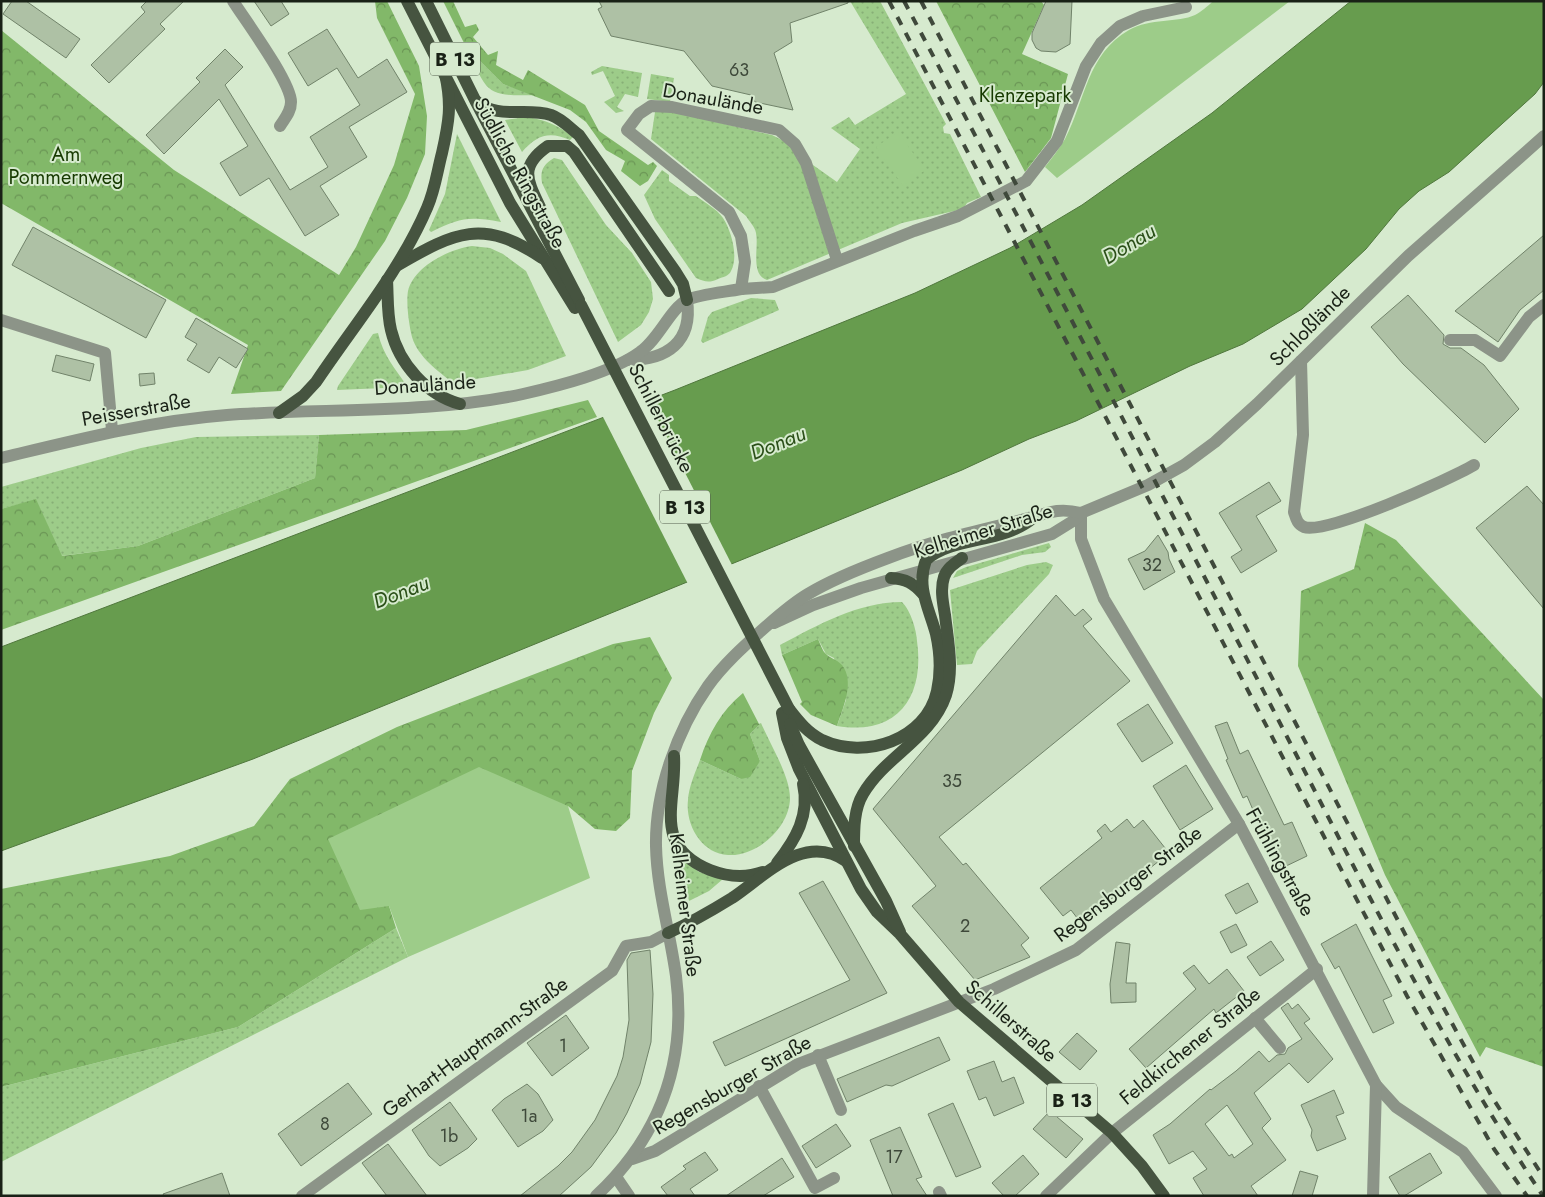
<svg xmlns="http://www.w3.org/2000/svg" width="1545" height="1197" font-family="Jost,sans-serif">
<style>
.grass{fill:url(#grass-dots)}
.forest{fill:url(#forest-crowns)}
.green{fill:#9dcc89}
.water{fill:#679c4e;stroke:#50773d}
.pier{fill:#d6eace}
.building{fill:#aec1a5;stroke:#71836a;fill-rule:evenodd}
.lines{fill:none;stroke-linecap:round;stroke-linejoin:round}
.minor{stroke:#8c9488;stroke-width:12}
.major{stroke:#465440;stroke-width:12}
.rail{stroke:#3f493b;stroke-width:4;stroke-dasharray:9 9;stroke-linecap:butt}
.major-bridge{stroke:#465440;stroke-width:12}
.labels{text-anchor:middle;dominant-baseline:central;stroke-width:4;stroke-linejoin:round;paint-order:stroke}
.number-label{font-size:18px;fill:#3e493a}
.shield{fill:#d6eace;stroke:#525d4d;stroke-width:1}
.shield-label{font-size:19px;font-weight:bold;fill:#192116}
.park-label{font-size:20px;fill:#173a01;stroke:#d6eace}
.street-label{font-size:20px;fill:#192116;stroke:#d6eace}
.water-label{font-size:21px;font-style:italic;fill:#2b4f19;stroke:#d6eace}
</style>
<defs>
<pattern id="grass-dots" width="8" height="8" patternUnits="userSpaceOnUse" patternTransform="scale(1.25)"><rect width="8" height="8" fill="#9dcc89"/><path d="M2 2h.1M6 6h.1" fill="none" stroke="#87af76" stroke-width="1.8" stroke-linecap="round"/></pattern>
<pattern id="forest-crowns" width="20" height="18" patternUnits="userSpaceOnUse" patternTransform="scale(1.25)"><rect width="20" height="18" fill="#82b869"/><path d="M2 6a3 3 0 1 1 6 0M12 15a3 3 0 1 1 6 0" fill="none" stroke="#6a9555"/></pattern>
</defs>
<rect width="100%" height="100%" fill="#d6eace"/>
<g class="grass">
<path d="M850,1H880L946,124L943,127L944,133L950,134L981,197L967,203L963,209L902,223L767,280C750,275 759,247 756,233C755,227 749,221 746,216L651,139L655,112L661,109L772,135L788,143L796,153L837,182L860,149L831,128L849,117L855,125L906,94Z"/>
<path d="M466,47L503,84L534,95C482,97 488,90 466,47Z"/>
<polygon points="602,66 642,73 638,97 625,94 617,107 624,111 616,113 604,102 615,96 603,71 592,75 591,72"/>
<polygon points="651,74 674,78 670,102 647,99"/>
<path d="M527,117C546,120 558,125 573,137L570,140C549,131 537,135 522,152L505,120Z"/>
<path d="M457,134L501,222C468,216 460,218 431,232L429,230L445,194Z"/>
<path d="M554,158L562,160L606,225L632,253L651,282L653,299L649,312L641,325L618,342L542,183C540,170 543,165 554,158Z"/>
<path d="M662,170L669,175V181L690,196H696C704,202 717,209 723,218C731,230 739,257 731,271C729,276 723,277 718,279C709,283 705,282 696,278L655,219L644,195Z"/>
<path d="M472,246L490,248L503,254L526,271L566,356L528,370L453,383C438,371 418,357 412,337C409,325 406,303 408,291C414,266 450,249 472,246Z"/>
<polygon points="751,298 775,300 779,310 703,343 701,341 708,317 712,312"/>
<path d="M378,333C383,355 395,369 408,387L337,390L338,386L373,334Z"/>
<polygon points="319,435 315,478 138,546 61,556 36,500 1,509 1,487 141,448 196,437"/>
<polygon points="1049,543 1051,547 1045,552 1022,555 953,578 957,571 966,567"/>
<polygon points="1046,562 1053,565 1049,574 977,651 972,664 957,665 950,590 1027,565"/>
<path d="M902,602C911,611 916,629 917,641C925,698 897,736 837,726L846,700L834,658L826,654L818,639L782,655L780,645C818,625 858,602 902,602Z"/>
<path d="M761,723C770,744 790,776 790,798C790,827 757,857 728,855C702,854 685,825 688,800C689,786 695,773 700,760L741,779L760,761L750,734Z"/>
<polygon points="684,860 699,872 723,879 709,891 689,901 682,869"/>
<polygon points="396,928 408,957 1,1162 1,1087 238,1027"/>
</g>
<g class="forest">
<polygon points="375,1 387,1 419,66 427,116 425,154 407,198 385,241 281,391 231,394 248,345 1,203 1,30 174,170 339,275 356,247 394,165 415,94 377,18"/>
<polygon points="443,1 453,1 465,27 476,24 479,30 473,37 488,55 498,51 496,65 523,80 528,70 585,105 599,131 648,165 653,162 657,166 648,181 640,186 621,171 625,161 606,150 586,122 570,110 503,84 466,47"/>
<polygon points="936,1 1041,1 1044,5 1022,54 1068,74 1051,138 1025,172"/>
<polygon points="588,400 597,417 1,630 1,509 36,499 62,556 138,546 315,478 319,435 466,430"/>
<polygon points="1365,523 1396,540 1544,700 1544,1067 1486,1047 1480,1057 1385,875 1298,666 1301,591 1354,569"/>
<polygon points="650,637 672,678 654,713 632,771 630,818 616,831 595,829 568,806 389,906 396,928 238,1027 1,1087 1,889 170,856 254,826 290,779 397,727 613,644"/>
<path d="M818,639C820,643 822,650 825,653C830,659 840,660 844,668C854,685 842,710 837,726L811,715L800,704L802,702L782,655Z"/>
<path d="M743,693L759,724L761,723L750,734L760,761L750,777L741,779L700,760C709,733 721,711 743,693Z"/>
</g>
<g class="green">
<path d="M1213,1H1290L1057,178L1045,167C1052,158 1059,149 1065,139C1085,101 1087,54 1129,30C1150,18 1178,23 1195,15C1201,12 1208,6 1213,1Z"/>
<polygon points="898,132 925,170 903,186 876,147"/>
<polygon points="479,767 568,806 590,878 408,957 389,906 360,910 328,839"/>
</g>
<polygon class="water" points="1351,1 1544,1 1544,82 1535,94 1449,172 1419,191 1399,209 1366,249 1302,309 1243,344 1190,366 1076,421 1029,439 962,470 253,759 1,851 1,647 675,390 915,293 1010,248 1082,205 1212,113"/>
<polygon class="pier" points="647,398 732,565 688,584 602,415"/>
<g class="building">
<polygon points="12,1 26,1 80,39 66,58 3,14"/>
<polygon points="147,1 184,1 160,24 165,29 109,83 91,65 145,12 141,7"/>
<polygon points="254,1 281,1 289,14 271,26"/>
<polygon points="599,1 848,1 848,3 790,23 792,42 774,53 793,110 755,102 751,95 712,86 684,51 611,36 598,9 602,7"/>
<polygon points="1046,1 1072,1 1070,44 1056,52 1041,51 1036,48 1032,40 1032,33"/>
<polygon points="327,29 358,78 387,59 407,92 349,127 367,157 320,186 339,215 305,236 269,178 240,196 220,163 248,146 219,99 164,154 146,135 200,82 196,78 225,49 243,67 225,85 290,190 328,167 310,137 360,105 337,68 308,86 288,53"/>
<polygon points="33,227 166,300 146,338 12,265"/>
<polygon points="1544,235 1544,290 1520,310 1498,342 1455,311"/>
<polygon points="1408,295 1444,335 1443,344 1450,348 1461,348 1484,365 1519,409 1485,443 1403,364 1371,327"/>
<polygon points="196,318 248,349 236,368 219,357 209,373 187,360 197,344 185,337"/>
<polygon points="56,355 94,364 90,381 52,371"/>
<polygon points="154,373 155,384 140,386 139,374"/>
<polygon points="1269,482 1281,501 1256,516 1277,551 1241,573 1231,557 1242,550 1219,513"/>
<polygon points="1527,486 1544,505 1544,609 1476,528"/>
<polygon points="1158,535 1168,552 1169,559 1175,572 1144,590 1128,559 1145,551"/>
<polygon points="1056,595 1075,616 1083,609 1092,619 1083,626 1130,681 939,837 963,865 966,863 1029,938 1021,945 1030,957 975,980 912,906 936,886 873,809"/>
<polygon points="1148,704 1173,743 1142,762 1117,724"/>
<polygon points="1227,722 1240,754 1248,750 1284,825 1292,822 1307,856 1282,868 1266,832 1263,833 1247,796 1243,798 1226,760 1228,759 1215,726"/>
<polygon points="1186,765 1213,809 1180,830 1153,786"/>
<polygon points="1127,819 1134,828 1143,820 1169,853 1081,923 1071,910 1063,916 1040,888 1102,838 1097,831 1105,824 1111,832"/>
<polygon points="823,881 887,993 725,1066 713,1042 850,980 799,893"/>
<polygon points="1248,883 1258,902 1236,914 1225,895"/>
<polygon points="1236,924 1247,945 1231,953 1220,932"/>
<polygon points="1356,924 1392,996 1383,1000 1394,1023 1373,1033 1339,966 1335,969 1321,944"/>
<polygon points="1271,941 1284,960 1260,976 1247,957"/>
<polygon points="1116,942 1130,944 1126,983 1136,983 1136,1002 1111,1003 1110,984"/>
<polygon points="650,950 653,994 651,1042 640,1084 627,1113 616,1133 591,1167 559,1196 520,1196 558,1166 572,1152 595,1120 617,1076 623,1057 629,1020 627,960 631,953"/>
<polygon points="1194,965 1209,984 1227,969 1244,991 1216,1013 1214,1009 1146,1068 1129,1049 1196,989 1183,973"/>
<path d="M1288,1003L1292,1009L1298,1004L1310,1019L1304,1023L1333,1059L1308,1083L1289,1063L1254,1093L1271,1119L1262,1128L1286,1160L1251,1186L1258,1196H1204L1193,1178L1207,1169L1193,1151L1169,1164L1153,1135L1170,1124L1210,1089L1211,1090L1236,1071L1259,1051L1269,1062L1277,1055L1285,1054L1288,1048L1302,1039L1281,1008ZM1227,1105L1253,1144L1234,1158L1232,1154L1229,1156L1205,1124Z"/>
<polygon points="566,1015 589,1048 552,1076 527,1043"/>
<polygon points="1077,1033 1097,1051 1080,1070 1059,1052"/>
<polygon points="939,1037 950,1060 892,1086 886,1085 847,1102 837,1079"/>
<polygon points="994,1061 1002,1082 1014,1077 1024,1103 994,1116 986,1097 979,1100 967,1071"/>
<polygon points="348,1083 372,1114 301,1166 278,1134"/>
<polygon points="527,1084 538,1094 553,1120 543,1131 518,1147 492,1110 504,1099"/>
<polygon points="1334,1090 1344,1113 1336,1116 1346,1139 1317,1151 1311,1136 1312,1130 1301,1105"/>
<polygon points="450,1102 477,1139 468,1148 440,1166 429,1156 412,1130"/>
<polygon points="953,1103 981,1167 956,1177 928,1114"/>
<polygon points="1050,1111 1083,1139 1066,1158 1033,1129"/>
<polygon points="836,1124 851,1146 816,1168 802,1146"/>
<polygon points="900,1127 922,1177 916,1179 927,1196 893,1196 870,1140"/>
<polygon points="388,1144 427,1196 387,1196 362,1163"/>
<polygon points="705,1152 718,1170 690,1189 695,1196 668,1196 661,1187 686,1169 683,1166"/>
<polygon points="1430,1153 1442,1173 1404,1196 1400,1196 1389,1177"/>
<polygon points="1023,1155 1039,1174 1015,1196 1004,1196 992,1183"/>
<polygon points="782,1158 794,1177 763,1196 726,1196"/>
<polygon points="1300,1171 1318,1176 1312,1196 1292,1196"/>
<polygon points="222,1173 230,1196 164,1196 163,1194"/>
</g>
<g class="lines">
<g class="minor">
<path d="M233,1C245,20 291,82 291,102C291,112 285,118 280,126"/>
<polyline points="741,289 773,287 914,231 958,216 1026,181 1057,141 1086,66 1101,43 1120,26 1143,16 1186,7"/>
<polyline points="1,320 105,353 112,430"/>
<polyline points="1450,340 1475,340 1500,356 1529,317 1544,305"/>
<path d="M628,360C667,360 693,342 687,300"/>
<path d="M1301,361L1303,435L1294,512C1296,518 1297,524 1304,527C1327,535 1450,479 1474,465"/>
<path d="M1,458C76,440 150,421 227,415C323,408 430,414 523,394C558,386 611,373 640,352C659,339 670,309 687,300C700,294 726,292 741,289L745,262L741,236L729,212L627,130L639,114L651,106L672,107L779,130L795,144L806,163L837,260"/>
<polyline points="1081,513 1081,539 1104,599 1239,824 1376,1085 1396,1107 1463,1152 1496,1196"/>
<polyline points="774,623 813,605 861,588 1052,534 1073,521 1081,513 1148,485 1184,465 1215,442 1257,404 1408,256 1544,136"/>
<polyline points="1255,1018 1280,1048"/>
<polyline points="818,1055 841,1110"/>
<polyline points="759,1086 815,1188 834,1178"/>
<polyline points="632,1159 655,1151 798,1064 994,989 1076,950 1239,824"/>
<polyline points="616,1177 629,1196"/>
<polyline points="939,1192 941,1196"/>
<polyline points="302,1196 612,971 626,946 651,942 668,933"/>
<path d="M596,1196C660,1136 687,1063 676,976C670,932 657,890 656,846C655,792 677,730 708,686C723,665 743,647 762,630C777,617 791,604 808,594C833,579 861,568 888,558C929,542 972,532 1014,522C1028,519 1043,513 1057,511C1065,510 1073,511 1081,513"/>
<polyline points="1046,1196 1112,1133 1317,969"/>
<polyline points="1373,1196 1376,1085"/>
</g>
<g class="major">
<polyline points="407,1 510,203 575,308"/>
<polyline points="426,1 475,100 579,300"/>
<path d="M476,101C498,120 526,107 551,115C562,119 570,128 579,135L675,271L683,284L687,300"/>
<path d="M540,207C527,180 519,166 548,146H567L574,152L669,291"/>
<path d="M398,265C455,232 483,218 542,258"/>
<path d="M387,280C388,296 387,314 391,330C399,364 427,395 460,404"/>
<path d="M279,413L303,396L316,382C354,325 400,271 427,208C435,190 437,172 442,153C449,122 452,105 445,74"/>
<path d="M891,578C906,579 913,583 923,594"/>
<path d="M789,709C799,722 808,733 822,740C865,760 926,740 937,691C941,673 940,652 936,634C929,608 916,587 926,560C952,536 1003,544 1033,518"/>
<polyline points="782,713 787,738 799,769 861,889 877,912 900,934 959,1002 1112,1133 1142,1166 1164,1196"/>
<polyline points="790,724 799,745 886,901 900,932"/>
<path d="M674,756C677,802 651,846 710,870C728,877 746,878 763,872"/>
<path d="M854,846C854,828 854,809 863,794C885,756 931,739 946,695C954,669 948,642 945,615C943,603 940,589 944,577C947,568 955,563 962,558"/>
<path d="M777,863C796,839 810,815 803,784"/>
<path d="M668,933C690,923 711,911 732,898C765,876 804,832 846,861"/>
</g>
<g class="rail">
<polyline points="889,1 1407,996 1494,1149 1527,1196"/>
<path d="M904,1C1027,232 1146,464 1266,696C1354,866 1437,1037 1543,1196"/>
<polyline points="921,1 1434,990 1492,1097 1544,1178"/>
</g>
<polyline class="major-bridge" points="581,305 789,709"/>
</g>
<g class="labels">
<g class="number-label">
<text x="739" y="70">63</text>
<text x="1152" y="565">32</text>
<text x="952" y="781">35</text>
<text x="965" y="926">2</text>
<text x="563" y="1046">1</text>
<text x="529" y="1116">1a</text>
<text x="325" y="1124">8</text>
<text x="449" y="1136">1b</text>
<text x="894" y="1157">17</text>
</g>
<g class="shield">
<rect x="430" y="42.5" width="50" height="33" rx="4"/>
<rect x="660" y="490.5" width="50" height="33" rx="4"/>
<rect x="1047" y="1083.5" width="50" height="33" rx="4"/>
</g>
<g class="shield-label">
<text x="455" y="59">B 13</text>
<text x="685" y="507">B 13</text>
<text x="1072" y="1100">B 13</text>
</g>
<g class="park-label">
<text x="1025" y="95">Klenzepark</text>
<text x="66" y="154">Am<tspan x="66" dy="23">Pommernweg</tspan></text>
</g>
<g class="street-label">
<text transform="translate(713 99) rotate(10)">Donaulände</text>
<text transform="translate(520 173) rotate(61)">Südliche Ringstraße</text>
<text transform="translate(1310 326) rotate(-45)">Schloßlände</text>
<text transform="translate(425 385) rotate(-4)">Donaulände</text>
<text transform="translate(136 410) rotate(-10)">Peisserstraße</text>
<text transform="translate(661 418) rotate(63)">Schillerbrücke</text>
<text transform="translate(983 531) rotate(-17)">Kelheimer Straße</text>
<text transform="translate(1280 862) rotate(61)">Frühlingstraße</text>
<text transform="translate(1128 884) rotate(-37)">Regensburger Straße</text>
<text transform="translate(685 905) rotate(83)">Kelheimer Straße</text>
<text transform="translate(1011 1021) rotate(41)">Schillerstraße</text>
<text transform="translate(1190 1046) rotate(-39)">Feldkirchener Straße</text>
<text transform="translate(475 1047) rotate(-36)">Gerhart-Hauptmann-Straße</text>
<text transform="translate(732 1085) rotate(-30)">Regensburger Straße</text>
</g>
<g class="water-label">
<text transform="translate(1129 244) rotate(-31)">Donau</text>
<text transform="translate(778 443) rotate(-22)">Donau</text>
<text transform="translate(401 592) rotate(-21)">Donau</text>
</g>
</g>
<rect width="1545" height="1197" fill="none" stroke="#192116" stroke-width="5"/>
</svg>
